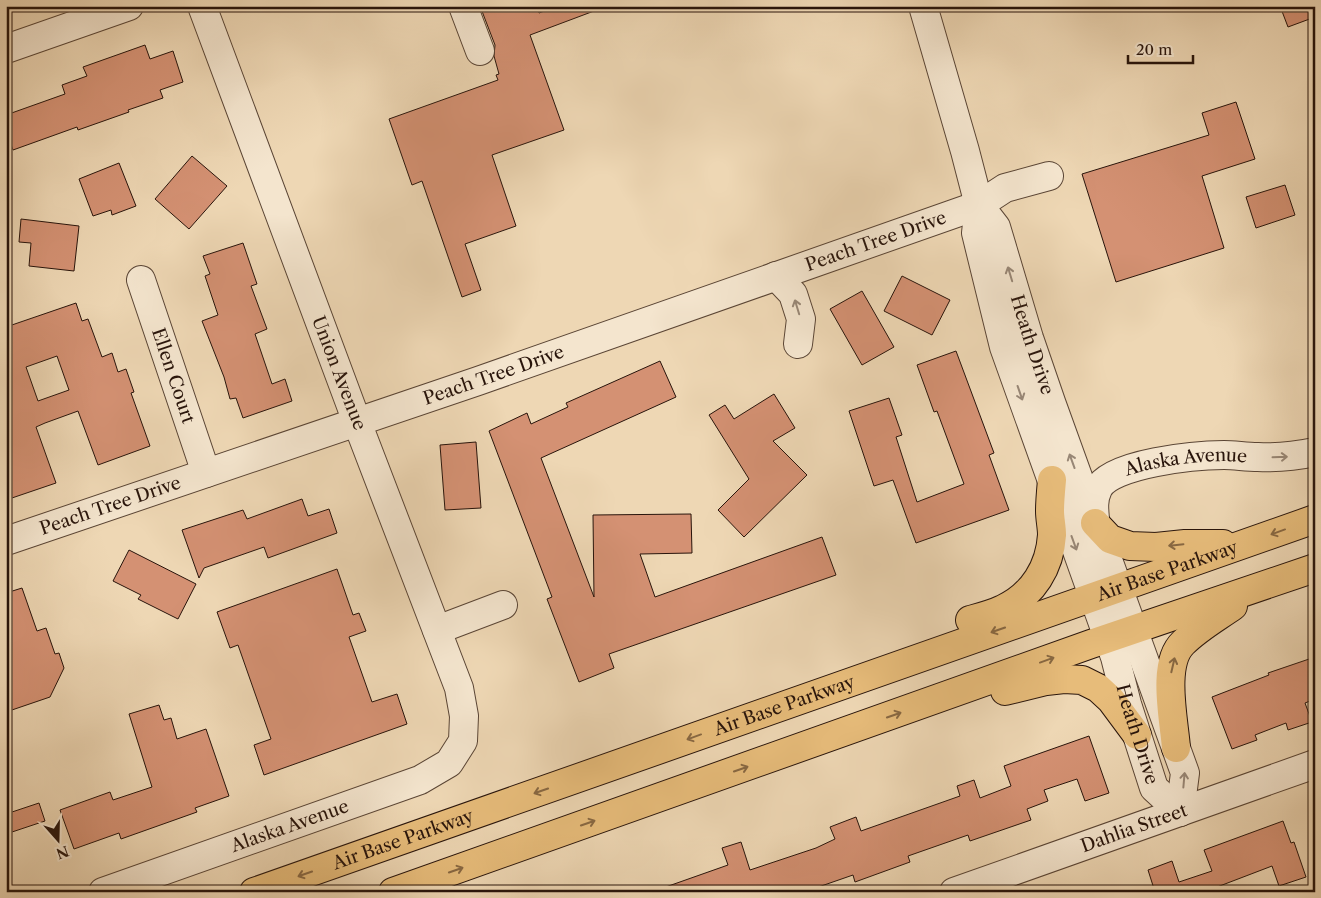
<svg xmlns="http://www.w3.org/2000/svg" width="1321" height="898" font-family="'Libre Caslon Text',serif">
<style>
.building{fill:#d49173;stroke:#28140b;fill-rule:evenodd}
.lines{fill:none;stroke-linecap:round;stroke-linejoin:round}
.minor-casing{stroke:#5a4535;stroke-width:30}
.major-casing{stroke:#28140b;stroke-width:30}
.minor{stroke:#f4e5ce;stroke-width:28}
.major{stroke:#e7bc7a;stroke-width:28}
.oneway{stroke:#988776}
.oneway2{stroke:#886842}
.labels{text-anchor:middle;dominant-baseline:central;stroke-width:4;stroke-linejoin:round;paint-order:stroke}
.street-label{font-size:18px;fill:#28140b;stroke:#f4e5ce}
</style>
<rect width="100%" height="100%" fill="#eed7b4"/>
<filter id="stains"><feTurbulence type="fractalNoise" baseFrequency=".004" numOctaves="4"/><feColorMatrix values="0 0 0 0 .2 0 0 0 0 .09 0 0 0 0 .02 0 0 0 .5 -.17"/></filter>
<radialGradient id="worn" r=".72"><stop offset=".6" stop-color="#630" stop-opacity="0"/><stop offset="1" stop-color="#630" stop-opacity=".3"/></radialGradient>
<g class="building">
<polygon points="480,6 537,6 539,13 558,6 602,6 602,8 530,35 564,130 492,155 516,226 465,244 481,290 462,297 422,181 412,185 389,119 498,80 496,75 499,74 494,56 495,45"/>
<polygon points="1280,6 1315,6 1315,17 1288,27"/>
<polygon points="145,45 150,59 173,51 183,82 160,90 163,98 128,110 129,112 78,130 77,127 13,150 6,131 6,115 65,94 62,85 87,76 83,67"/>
<polygon points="1236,102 1255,159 1202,176 1224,248 1116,282 1082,174 1209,135 1202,113"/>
<polygon points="192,156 227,186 189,229 155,199"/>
<polygon points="119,163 136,206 112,215 111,210 93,216 79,179"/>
<polygon points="1285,185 1295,215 1256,228 1246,197"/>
<polygon points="21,219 79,226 74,271 29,266 31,243 19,242"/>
<polygon points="243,243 257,284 251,286 267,329 255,334 272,384 285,379 292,401 243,418 236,398 230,399 224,377 202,321 218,315 205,276 210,274 203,256"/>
<polygon points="902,276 950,300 932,335 884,311"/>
<polygon points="862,291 894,347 862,365 830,309"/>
<path d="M76,303L82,321L88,319L102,357L112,353L118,372L126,369L134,392L131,393L150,446L98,465L78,411L45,423L36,427L56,483L6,500V327ZM57,356L69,390L38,401L26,367Z"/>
<polygon points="956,351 994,453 989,455 1009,510 916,543 893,480 874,486 849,411 889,398 902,435 896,437 917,502 964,484 937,411 934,412 917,365"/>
<polygon points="660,361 676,397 541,458 594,597 593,515 691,514 692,553 640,554 655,597 822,537 836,575 609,654 614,668 579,682 547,599 552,597 489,431 527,413 531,424 568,407 566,403"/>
<polygon points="774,394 795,428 773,441 807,475 744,537 718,510 749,479 709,415 725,405 734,419"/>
<polygon points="476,442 481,508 445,510 440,445"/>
<polygon points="302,499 308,516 329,509 337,533 268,558 264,547 204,568 199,578 182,530 243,510 247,519"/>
<polygon points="129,550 196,584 178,619 138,599 141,595 113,581"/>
<polygon points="337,569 353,615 359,613 366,631 349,637 372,702 397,694 407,724 264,775 254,745 271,739 238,645 230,648 217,612"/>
<polygon points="22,588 37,631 46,628 55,654 59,653 64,668 50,697 6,712 6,593"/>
<polygon points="1315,657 1315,699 1305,703 1312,722 1288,730 1286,723 1255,735 1257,740 1232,749 1212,697 1269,675 1268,673"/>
<polygon points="159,705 164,720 171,718 177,739 206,729 229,796 195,808 197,812 121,839 119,833 74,849 60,810 110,792 113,800 152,787 129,714"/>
<polygon points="1089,736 1109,793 1085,801 1077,779 1044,790 1048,801 1027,809 1031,820 970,841 968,835 908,856 910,862 855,882 853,875 804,892 660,892 660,889 728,865 722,848 741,842 750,870 816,848 835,839 830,827 856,817 861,831 960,796 957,786 974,780 980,798 1011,786 1004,766"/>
<polygon points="39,803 45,821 6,834 6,814"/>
<polygon points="1283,821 1291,843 1294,842 1306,877 1279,886 1272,866 1204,892 1155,892 1148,870 1172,861 1179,882 1212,871 1204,850"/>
</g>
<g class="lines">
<g class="minor-casing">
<g id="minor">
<polyline points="463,6 480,51"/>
<path id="s1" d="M923,6L965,151L979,205L976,233L1004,347L1115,657L1127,704L1154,788L1180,812"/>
<polyline points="6,49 129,6"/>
<path id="s2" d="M979,205L996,227L1029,338L1051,402L1185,773L1180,812"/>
<polyline points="776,276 793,294 801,319 798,344"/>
<path id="s3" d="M141,280L206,473"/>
<path id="s4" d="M1095,519C1094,509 1093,499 1098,489C1110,463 1197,455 1224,455C1235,455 1246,457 1258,457C1277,458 1296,456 1315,452"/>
<path id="s5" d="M6,541L478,381L979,205L1005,188L1049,176"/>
<polyline points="437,630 503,605"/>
<path id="s6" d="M103,892L420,780L449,763L463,741L464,716L459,688L357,422L202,6"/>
<path id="s7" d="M954,892L1315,764"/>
</g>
</g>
<g class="major-casing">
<g id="major">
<polyline points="1095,523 1110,539 1130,546 1156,547 1185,544 1223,544"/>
<path d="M970,620C981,617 993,614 1003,609C1033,595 1050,567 1052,535C1052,527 1050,519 1050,511C1050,501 1051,491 1052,480"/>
<polyline points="1005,691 1046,681 1064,679 1082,680 1098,688 1111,700 1137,735"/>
<path d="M1176,748C1174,720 1161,664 1183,643C1198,628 1216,618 1233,606"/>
<path id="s8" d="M254,892L1315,519"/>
<polyline points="393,892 1091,644 1315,568"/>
</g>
</g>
<use href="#minor" class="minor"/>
<use href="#major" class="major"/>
</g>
<defs><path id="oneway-shaft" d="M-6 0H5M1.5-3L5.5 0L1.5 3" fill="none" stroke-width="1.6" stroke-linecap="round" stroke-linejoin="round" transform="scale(1.25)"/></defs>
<g class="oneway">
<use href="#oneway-shaft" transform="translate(1010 274) rotate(-107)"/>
<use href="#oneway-shaft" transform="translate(797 307) rotate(-107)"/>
<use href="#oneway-shaft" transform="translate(1020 393) rotate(71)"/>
<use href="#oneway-shaft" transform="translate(1280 457) rotate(-2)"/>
<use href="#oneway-shaft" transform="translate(1072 461) rotate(-110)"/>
<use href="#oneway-shaft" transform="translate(1074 543) rotate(70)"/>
<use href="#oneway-shaft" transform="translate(1184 780) rotate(-85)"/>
</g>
<g class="oneway2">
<use href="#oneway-shaft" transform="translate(1278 532) rotate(160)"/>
<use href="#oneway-shaft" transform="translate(1176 545) rotate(174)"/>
<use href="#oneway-shaft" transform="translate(998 630) rotate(161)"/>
<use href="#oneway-shaft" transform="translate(1047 660) rotate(-20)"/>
<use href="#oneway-shaft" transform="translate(1173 665) rotate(-77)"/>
<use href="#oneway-shaft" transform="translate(894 715) rotate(-19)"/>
<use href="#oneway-shaft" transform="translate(694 737) rotate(160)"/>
<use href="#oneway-shaft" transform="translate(741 769) rotate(-19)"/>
<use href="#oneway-shaft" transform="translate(541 791) rotate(161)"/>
<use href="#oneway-shaft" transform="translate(588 823) rotate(-19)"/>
<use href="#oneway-shaft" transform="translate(456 870) rotate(-19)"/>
<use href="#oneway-shaft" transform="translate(305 874) rotate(161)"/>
</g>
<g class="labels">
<g class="street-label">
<text stroke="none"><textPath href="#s5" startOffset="920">Peach Tree Drive</textPath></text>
<text stroke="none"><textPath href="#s2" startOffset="151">Heath Drive</textPath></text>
<text transform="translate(339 373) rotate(69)">Union Avenue</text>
<text stroke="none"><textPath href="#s5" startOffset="515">Peach Tree Drive</textPath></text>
<text stroke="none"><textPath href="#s3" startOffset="101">Ellen Court</textPath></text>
<text stroke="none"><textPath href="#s4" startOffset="126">Alaska Avenue</textPath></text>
<text stroke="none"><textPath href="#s5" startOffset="110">Peach Tree Drive</textPath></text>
<text stroke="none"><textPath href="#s8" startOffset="968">Air Base Parkway</textPath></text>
<text stroke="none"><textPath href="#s8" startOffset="562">Air Base Parkway</textPath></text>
<text stroke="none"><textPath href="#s1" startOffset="762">Heath Drive</textPath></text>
<text stroke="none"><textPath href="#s6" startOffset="198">Alaska Avenue</textPath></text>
<text stroke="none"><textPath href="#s7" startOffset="191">Dahlia Street</textPath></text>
<text stroke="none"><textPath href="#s8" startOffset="158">Air Base Parkway</textPath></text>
</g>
</g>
<rect width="1321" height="898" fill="none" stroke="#eed7b4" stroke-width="25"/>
<rect x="8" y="8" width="1306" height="883" fill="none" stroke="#28140b" stroke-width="2.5"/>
<rect x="12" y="12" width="1296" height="873" fill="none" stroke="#28140b"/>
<g transform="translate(58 840) rotate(160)" stroke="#f4e5ce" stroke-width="4" paint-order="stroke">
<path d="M0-4L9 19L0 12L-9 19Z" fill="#28140b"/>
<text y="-8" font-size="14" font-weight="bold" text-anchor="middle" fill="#28140b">N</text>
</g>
<path d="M1128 55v8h65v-8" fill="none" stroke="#28140b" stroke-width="2.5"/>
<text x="1136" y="55" font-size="15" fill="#28140b" stroke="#f4e5ce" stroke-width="4" paint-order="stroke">20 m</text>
<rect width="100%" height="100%" filter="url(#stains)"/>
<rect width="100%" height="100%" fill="url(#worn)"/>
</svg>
